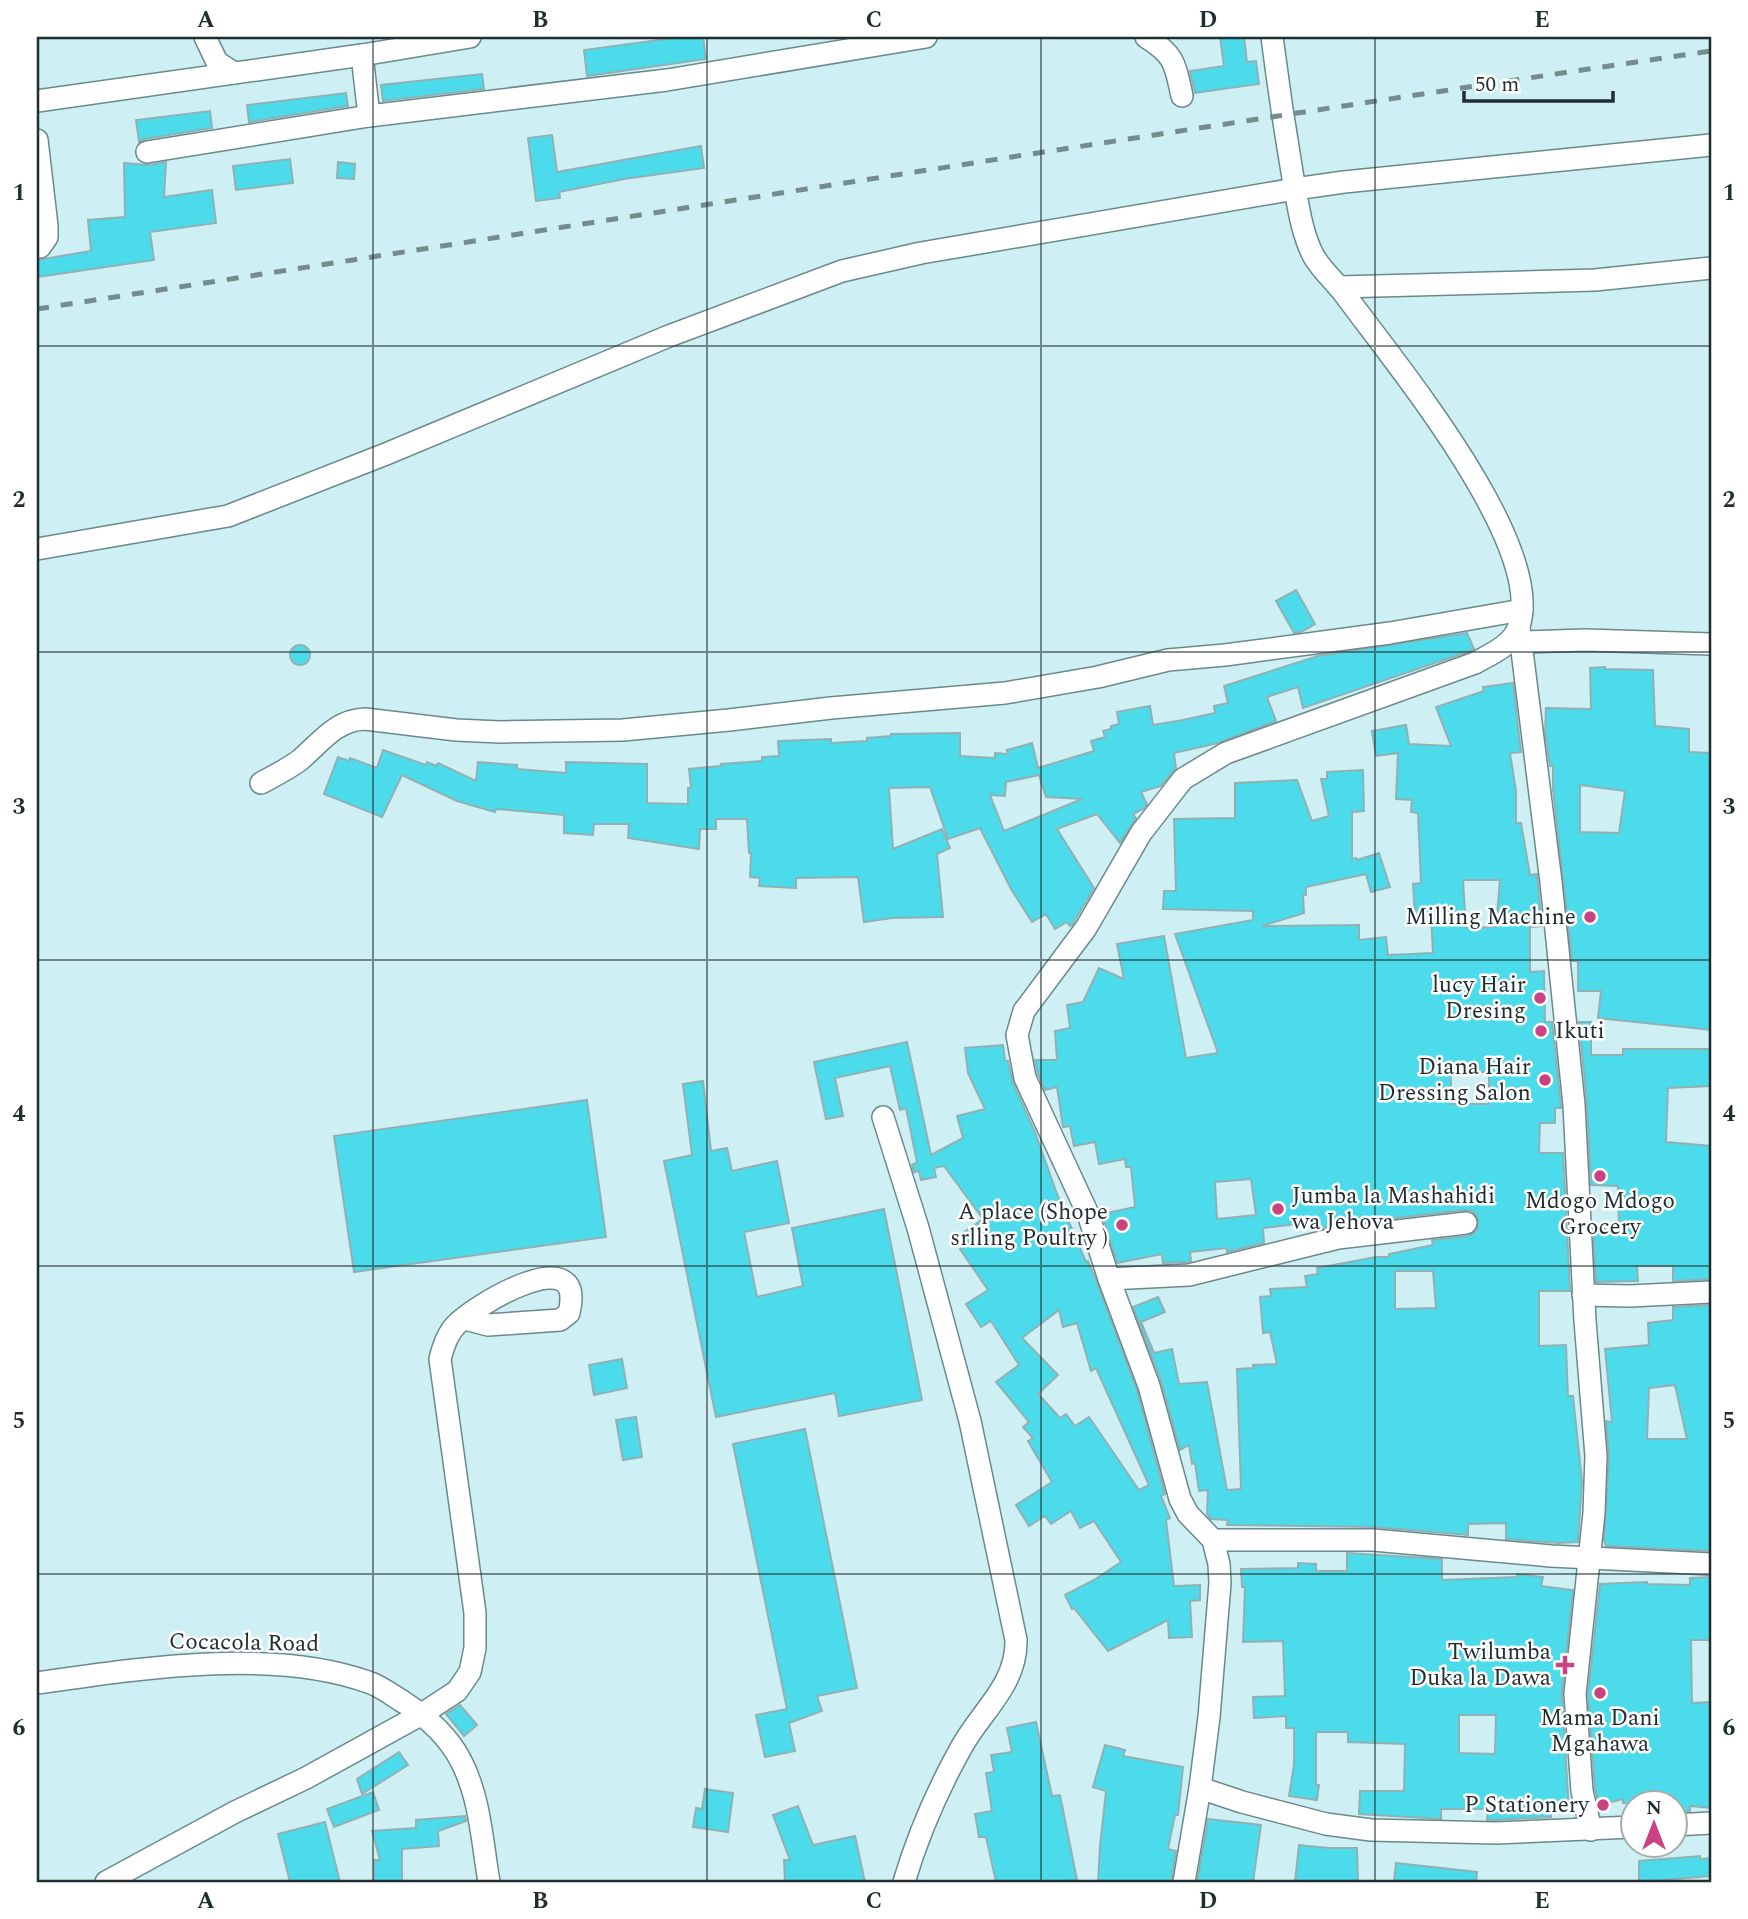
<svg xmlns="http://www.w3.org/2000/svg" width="1748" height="1919" font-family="Spectral,serif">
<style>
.building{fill:#4bdbeb;stroke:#90b1b4;stroke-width:2;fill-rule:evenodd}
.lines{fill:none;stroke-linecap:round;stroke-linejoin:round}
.minor-casing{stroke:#6a898d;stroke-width:24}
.minor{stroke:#fff;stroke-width:21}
.rail{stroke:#758c8f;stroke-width:5;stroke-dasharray:12 12;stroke-linecap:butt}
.grid{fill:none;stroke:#212e30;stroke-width:2;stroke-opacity:0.55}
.poi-dot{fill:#c94281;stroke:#fff;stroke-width:2.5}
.labels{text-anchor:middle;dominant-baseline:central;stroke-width:5;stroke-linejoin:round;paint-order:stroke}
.poi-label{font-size:23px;fill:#212e30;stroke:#fff;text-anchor:end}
.street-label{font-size:23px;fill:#212e30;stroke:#fff}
.neatline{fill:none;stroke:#212e30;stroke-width:2.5}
.grid-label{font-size:23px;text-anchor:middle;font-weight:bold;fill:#212e30}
</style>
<rect width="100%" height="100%" fill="#cef0f4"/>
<g class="building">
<polygon points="681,37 703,37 706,59 587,76 584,50"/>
<polygon points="1220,37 1244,37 1247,62 1256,61 1259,84 1195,93 1190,71 1224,66"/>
<polygon points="482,74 484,89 383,101 381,85"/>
<polygon points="346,93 348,106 249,122 247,105"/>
<polygon points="210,111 212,128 145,139 139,142 136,120"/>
<polygon points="552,135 557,172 701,146 704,168 624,179 559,192 560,198 536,201 528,138"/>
<polygon points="290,159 293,183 236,190 233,166"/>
<polygon points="166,162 164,197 212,190 216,223 150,232 154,260 37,277 37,260 91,251 88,220 125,217 124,163 149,165"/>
<polygon points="338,162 355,164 354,179 337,178"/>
<polygon points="1296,590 1315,624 1301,632 1294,633 1276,601"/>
<path d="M1467,633L1474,649L1470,651L1303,708L1298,687L1267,697L1276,721L1218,743L1174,753L1176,768L1161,786L1141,792L1147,804L1143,809L1133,814L1136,818L1120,843L1097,814L1057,829L1094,888L1072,925L1070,926L1067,922L1055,929L1046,914L1032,922L1011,889L980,828L948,839L930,787L889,788L893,849L942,829L950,848L937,854L943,917L892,918L864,922L858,877L796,878V888L759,886L760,878L750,877L751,853H749L747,819H716V829H700L699,849L628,838L629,824H594L593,835L564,833V815L496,809L495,812L457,801L402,775L382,817L324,794L338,757L349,761L350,758L377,768L383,750L426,765L427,762L436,766L438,763L476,781L478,762L517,765V769L566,773V762L647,764V803L688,804V788H691L689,769L721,766V764L762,761V757L779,756L778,741L831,739V743L867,741V738L891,736V734L960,733V756L995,758V753L1008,754L1007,750L1032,743L1038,768L1094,751L1091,741L1105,737L1103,731L1111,729V726L1119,724L1117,712L1150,706L1153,725L1183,720L1215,713L1214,706L1228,703L1224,686L1318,656ZM1039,775L1046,797L1082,799L1004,831L990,795L1005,796L1006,782Z"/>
<circle cx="300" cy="655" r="10"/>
<path d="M1605,667V669L1653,670L1655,726L1689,729V752L1711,753V1030L1598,1018L1601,991H1578V961H1572L1553,789V766H1550L1545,732L1546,708L1591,709L1590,668ZM1580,785L1625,791L1619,833L1580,832Z"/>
<path d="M1513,683L1521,752L1510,753L1516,791V823H1521L1530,875L1537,874L1542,926L1530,927V972L1544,971L1545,1022H1552L1561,1106V1108H1555V1123H1540L1539,1153H1563L1570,1291H1539V1346L1566,1345L1568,1396H1573L1582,1481L1578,1542L1558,1543L1506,1539V1523L1468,1524V1535L1373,1527L1227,1525L1228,1520L1211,1519L1207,1514L1208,1490L1199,1491L1195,1463L1192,1464L1189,1445L1180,1450L1161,1381L1133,1307L1158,1297L1165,1312L1141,1322L1154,1353L1172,1349L1179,1384L1207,1382L1227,1490L1241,1489L1237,1369L1253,1368V1365L1277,1364L1270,1332L1263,1333L1260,1297L1271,1296L1270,1289L1307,1287L1305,1276L1318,1274L1317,1268L1376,1257H1389V1254L1433,1245L1432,1240L1468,1236L1474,1233L1478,1228L1477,1216L1472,1211L1464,1210L1336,1225L1313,1231V1222L1263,1228L1264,1243L1227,1252V1248L1190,1252L1191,1261L1187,1262L1163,1263L1162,1254L1117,1263L1102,1214L1135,1207L1131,1167H1126L1125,1159L1099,1164L1095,1142L1074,1146L1070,1126L1063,1127L1057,1087L1045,1090L1038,1074L1035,1060H1057L1055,1031L1070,1028L1067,1005L1083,1002L1099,968L1124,979L1117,944L1164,936L1186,1058L1218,1053L1175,934L1253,920V911L1163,909L1164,891H1176L1174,819L1235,818V783L1297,780L1312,821L1329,816L1321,779H1327V772L1363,770L1364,811L1352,812V859L1356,858L1357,860L1379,853L1390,887L1371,892L1366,874L1306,887V895H1303L1304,913L1262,926L1359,925V940L1386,937L1388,955L1433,953L1431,915L1415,916L1413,884L1421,883L1418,813L1411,812L1412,800L1396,799L1398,753L1376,756L1372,731L1406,725L1409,744L1451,746L1436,707L1484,691L1483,687ZM1463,880H1500L1496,927L1466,928ZM1451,1072H1489V1104H1451ZM1251,1179L1256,1215L1217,1219L1215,1182ZM1395,1271H1433L1436,1308L1395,1309Z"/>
<polygon points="1579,1022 1591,1022 1591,1055 1623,1055 1623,1049 1711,1049 1711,1086 1668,1088 1666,1142 1711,1146 1711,1279 1673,1281 1673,1266 1637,1266 1638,1281 1596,1282 1593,1229 1619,1228 1618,1186 1591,1185 1587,1104"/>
<path d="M907,1042L931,1155L963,1138L957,1116L985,1109L968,1073L965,1048L1003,1045L1005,1061H1008L1013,1083L1035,1132L1057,1194L1086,1262L1088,1261L1096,1280L1137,1390L1165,1494L1161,1496L1170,1518L1166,1520L1174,1586L1200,1585V1600L1190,1601L1192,1637L1169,1638L1168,1620L1108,1651L1074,1608L1072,1609L1065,1595L1094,1580L1121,1562L1094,1521L1080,1528L1071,1511L1051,1524L1045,1516L1029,1526L1016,1505L1052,1482L1028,1441L1033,1438L1023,1427L1029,1422L996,1382L1019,1365L991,1321L981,1327L966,1304L988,1290L960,1249L967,1244L960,1235L983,1219L944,1166L934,1168L936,1177L921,1180L919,1171L914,1172L912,1165L917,1162L906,1108L900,1110L890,1066L835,1078L843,1116L826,1119L814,1062ZM1059,1310L1063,1327L1077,1323L1091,1371L1096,1368L1149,1485L1139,1490L1089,1417L1075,1426L1066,1414L1060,1418L1038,1394L1058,1375L1022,1338Z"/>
<polygon points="703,1081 711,1151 727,1148 732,1171 777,1161 789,1223 744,1232 757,1297 803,1286 792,1228 884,1209 922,1400 839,1416 835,1393 716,1417 664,1161 692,1155 683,1084"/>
<polygon points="587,1100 606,1237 354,1272 334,1136"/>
<path d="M1711,1305V1551L1606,1546L1604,1540L1609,1456L1606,1421L1612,1422L1605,1349L1649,1345L1648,1323L1673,1320V1307ZM1675,1385L1687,1439H1647L1649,1388Z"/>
<polygon points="622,1359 627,1388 594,1395 589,1365"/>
<polygon points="636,1417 642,1457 623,1460 616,1420"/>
<polygon points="805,1429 857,1688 817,1696 822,1711 789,1723 795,1751 765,1757 756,1715 787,1709 733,1444"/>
<path d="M1347,1553L1442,1559V1580L1517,1577V1574L1543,1577L1541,1586L1573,1590L1562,1693L1569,1812H1551V1817L1496,1820H1487L1488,1809H1441V1819L1359,1814L1360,1791H1404L1405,1744L1348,1742V1732H1316V1785H1319L1317,1800L1289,1796L1294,1765V1728H1286V1716L1254,1718L1253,1697L1285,1696L1283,1641L1243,1642L1245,1587H1242L1241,1569L1298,1568V1563L1316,1564V1571H1347ZM1459,1715H1496L1495,1754L1459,1753Z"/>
<polygon points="1711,1577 1710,1640 1691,1640 1692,1703 1711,1702 1711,1808 1690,1806 1690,1811 1675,1812 1675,1803 1623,1803 1623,1799 1599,1805 1595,1789 1588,1694 1600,1584 1647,1582 1647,1584 1690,1585 1690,1578"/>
<polygon points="460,1705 477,1725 464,1736 446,1714"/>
<polygon points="1036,1722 1052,1796 1060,1795 1077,1880 1064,1882 996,1882 986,1837 979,1837 975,1814 992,1811 986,1773 994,1772 991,1755 1012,1752 1007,1728"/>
<polygon points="1105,1745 1125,1750 1123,1756 1183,1767 1178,1815 1175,1815 1168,1849 1176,1851 1171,1882 1098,1882 1100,1846 1106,1791 1093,1787"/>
<polygon points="399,1752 408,1765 362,1794 357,1779"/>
<polygon points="705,1789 733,1793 728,1832 693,1827 696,1808 702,1809"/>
<polygon points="373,1792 379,1810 334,1827 327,1809"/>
<polygon points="798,1806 813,1845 855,1836 865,1882 785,1882 784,1860 790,1860 773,1815"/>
<polygon points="465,1816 466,1821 438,1831 439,1846 402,1849 402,1881 374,1881 374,1860 380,1860 372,1831 416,1828 416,1820"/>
<polygon points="1208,1819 1261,1825 1253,1882 1197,1882"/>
<polygon points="325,1822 340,1882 290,1882 278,1834"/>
<polygon points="1299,1845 1328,1848 1357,1848 1358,1882 1295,1882"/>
<polygon points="1700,1856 1700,1859 1711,1858 1711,1876 1639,1882 1639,1861"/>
<polygon points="1396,1863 1477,1872 1476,1882 1394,1882"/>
</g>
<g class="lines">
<g class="minor-casing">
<g id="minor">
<polyline points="205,37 217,62 234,73"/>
<path d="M1146,37C1175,55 1175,64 1182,96"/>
<polyline points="362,55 369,116"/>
<polyline points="37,101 362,55 470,37"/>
<polyline points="37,140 47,226 47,237 40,247 37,247"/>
<polyline points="147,152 369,116 667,80 926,37"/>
<polyline points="1339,287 1595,280 1711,268"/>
<polyline points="37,549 228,516 386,454 669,336 842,271 921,253 1295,189 1344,182 1711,145"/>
<polyline points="1519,627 1551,882 1574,1105 1585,1321 1596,1456 1594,1513 1575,1694 1582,1791 1591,1830"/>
<polyline points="1521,642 1585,640 1711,644"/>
<path d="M261,783C274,776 288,769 300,760C321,742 336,720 365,719L456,730L500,732L623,730L729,720L831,708L1005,693L1098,677L1168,660L1225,655L1390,633L1522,610"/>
<path d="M883,1117L918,1228L970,1421L1016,1640C1017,1685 981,1711 961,1748C937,1791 918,1835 904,1882"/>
<polyline points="1109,1279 1189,1275 1338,1238 1466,1223"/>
<polyline points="1583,1295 1630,1296 1711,1292"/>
<polyline points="1213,1540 1373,1540 1551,1556 1711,1564"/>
<path d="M37,1683C137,1669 271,1647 368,1682C381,1686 393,1696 405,1703C428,1718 447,1735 460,1759C480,1796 482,1841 489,1882"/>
<polyline points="1200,1788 1242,1802 1326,1824 1371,1830 1496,1833 1632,1827"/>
<polyline points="1674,1825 1711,1823"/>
<path d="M106,1882L235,1812L306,1778L422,1714L457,1691L470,1672L475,1648V1613L440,1359C443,1347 447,1334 456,1325C476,1304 587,1238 569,1313L560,1320L488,1325L465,1319"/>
<path d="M1184,1882L1200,1788L1209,1717L1220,1583L1219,1564L1213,1540L1188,1514L1180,1499L1149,1386L1109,1279L1088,1214L1025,1078L1017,1035L1024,1011L1086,928L1141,833L1183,779L1226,753L1475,663C1491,654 1513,645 1519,626C1546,544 1394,362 1346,296C1336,282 1321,270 1313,255C1301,231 1298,204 1293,178C1285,131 1278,84 1272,37"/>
</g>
</g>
<use href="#minor" class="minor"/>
<path class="rail" d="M37,309C595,223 1152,133 1711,51"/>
</g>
<path class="grid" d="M373,37V1882M707,37V1882M1041,37V1882M1375,37V1882M37,346H1711M37,652H1711M37,960H1711M37,1266H1711M37,1574H1711"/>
<g class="poi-dot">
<circle cx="1590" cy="917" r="7"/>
<circle cx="1540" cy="998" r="7"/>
<circle cx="1541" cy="1031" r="7"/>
<circle cx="1545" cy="1080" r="7"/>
<circle cx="1600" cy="1176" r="7"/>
<circle cx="1278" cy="1209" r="7"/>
<circle cx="1122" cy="1225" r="7"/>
<path d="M1561.5 1654.5h7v7h7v7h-7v7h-7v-7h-7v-7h7z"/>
<circle cx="1600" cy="1693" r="7"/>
<circle cx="1603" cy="1805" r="7"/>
</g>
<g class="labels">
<g class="poi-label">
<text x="1576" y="917">Milling Machine</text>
<text x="1526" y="985">lucy Hair<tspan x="1526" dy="26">Dresing</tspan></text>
<text x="1555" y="1031" text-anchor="start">Ikuti</text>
<text x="1531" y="1067">Diana Hair<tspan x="1531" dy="26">Dressing Salon</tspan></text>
<text x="1292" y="1196" text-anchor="start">Jumba la Mashahidi<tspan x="1292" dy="26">wa Jehova</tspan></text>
<text x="1600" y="1201" text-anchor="middle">Mdogo Mdogo<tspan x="1600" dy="26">Grocery</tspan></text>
<text x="1108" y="1212">A place (Shope<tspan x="1108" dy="26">srlling Poultry )</tspan></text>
<text x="1551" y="1652">Twilumba<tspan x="1551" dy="26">Duka la Dawa</tspan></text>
<text x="1600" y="1718" text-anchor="middle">Mama Dani<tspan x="1600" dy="26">Mgahawa</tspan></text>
<text x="1589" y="1805">P Stationery</text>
</g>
<g class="street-label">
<text transform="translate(244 1643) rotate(1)">Cocacola Road</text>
</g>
</g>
<rect width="1748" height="1919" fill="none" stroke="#ffffff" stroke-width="77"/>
<g transform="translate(1654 1824)"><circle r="33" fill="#ffffff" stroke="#a6abac" stroke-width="2"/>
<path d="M0-5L12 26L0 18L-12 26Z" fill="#c94281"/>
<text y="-10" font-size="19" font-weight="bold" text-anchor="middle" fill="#212e30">N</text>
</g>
<path d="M1464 91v10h149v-10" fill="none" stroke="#212e30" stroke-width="3.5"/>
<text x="1475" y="91" font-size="21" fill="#212e30" stroke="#ffffff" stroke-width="5" paint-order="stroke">50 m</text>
<rect x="38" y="38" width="1672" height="1843" class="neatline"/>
<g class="grid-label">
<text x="206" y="27">A</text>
<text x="540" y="27">B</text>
<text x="874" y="27">C</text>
<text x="1208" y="27">D</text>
<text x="1542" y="27">E</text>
<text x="19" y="200">1</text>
<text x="1729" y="200">1</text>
<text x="19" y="507">2</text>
<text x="1729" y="507">2</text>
<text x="19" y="814">3</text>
<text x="1729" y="814">3</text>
<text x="19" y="1121">4</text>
<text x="1729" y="1121">4</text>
<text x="19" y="1428">5</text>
<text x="1729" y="1428">5</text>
<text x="19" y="1735">6</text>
<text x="1729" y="1735">6</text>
<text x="206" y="1908">A</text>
<text x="540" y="1908">B</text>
<text x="874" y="1908">C</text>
<text x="1208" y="1908">D</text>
<text x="1542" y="1908">E</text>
</g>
</svg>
